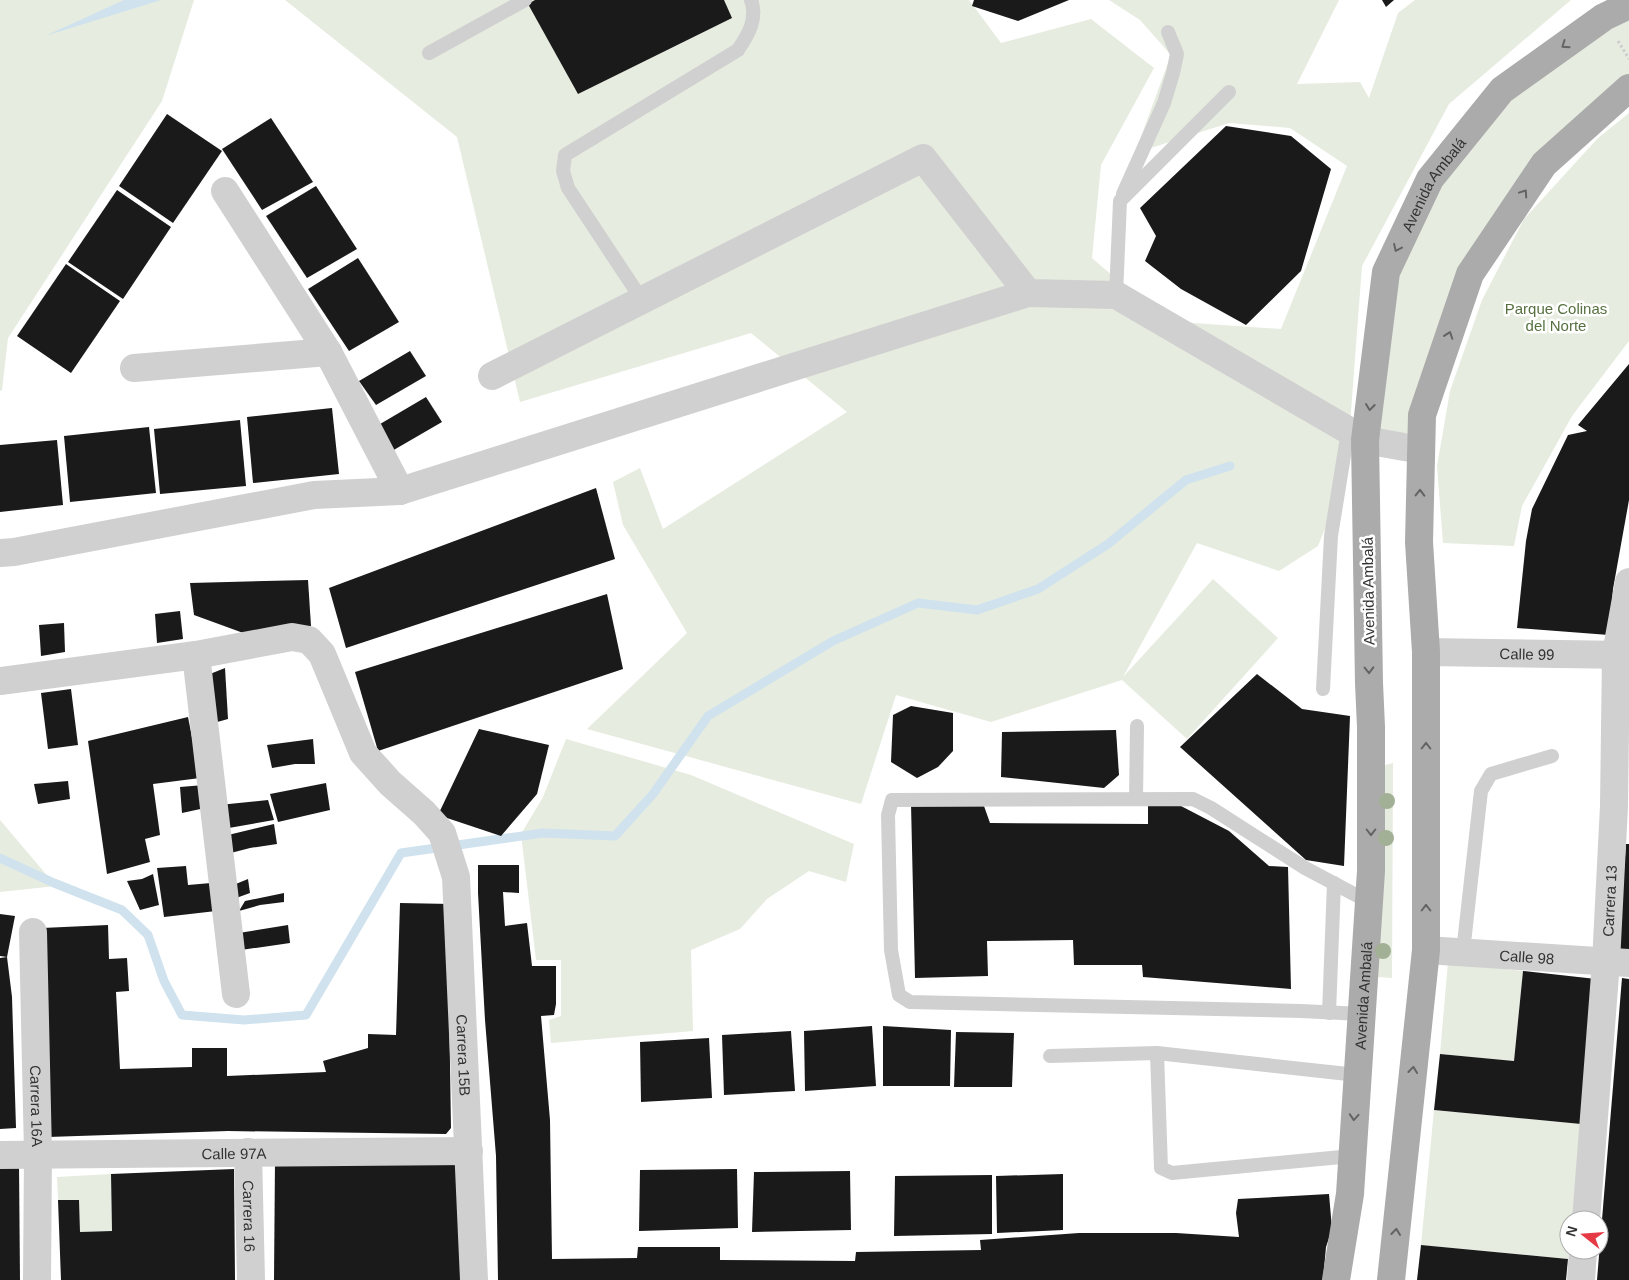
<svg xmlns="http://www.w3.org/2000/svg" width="1629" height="1280" font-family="Helvetica,sans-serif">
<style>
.green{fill:#e6ecdf}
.water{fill:#cfe2ee}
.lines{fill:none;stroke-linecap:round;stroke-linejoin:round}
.stream{stroke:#cfe2ee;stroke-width:9}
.building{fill:#1a1a1a}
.path{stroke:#cdcdcd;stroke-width:3;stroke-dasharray:2.5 2.5;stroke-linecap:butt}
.service{stroke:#d0d0d0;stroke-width:14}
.minor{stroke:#d0d0d0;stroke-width:28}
.primary{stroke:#ababab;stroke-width:28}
.tree{fill:#a2b095}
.oneway{stroke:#636363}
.labels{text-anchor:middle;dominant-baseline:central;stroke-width:5;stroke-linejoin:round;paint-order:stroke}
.street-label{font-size:15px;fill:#333;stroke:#fff}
.park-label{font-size:15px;fill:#56703f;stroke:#fff}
</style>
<rect width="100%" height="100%" fill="#fff"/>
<g class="green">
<polygon points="0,0 194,0 162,101 8,338 2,390 0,391"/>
<polygon points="285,0 969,0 1001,43 1091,19 1154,68 1101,165 1092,258 1165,321 1281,329 1347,166 1290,128 1229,123 1135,153 1171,55 1140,20 1109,0 1339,0 1297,84 1360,82 1369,98 1398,13 1415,0 1571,0 1449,104 1362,266 1346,477 1318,546 1279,571 1197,543 1123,677 1213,579 1278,638 1187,739 1122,680 991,722 896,695 861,804 587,729 687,633 623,525 613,482 640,468 663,529 847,412 751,333 520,402 457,137"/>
<polygon points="1629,18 1629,79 1537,158 1412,431 1402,436 1378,429 1396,273 1440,184 1514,98 1603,32"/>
<polygon points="1629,113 1629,341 1572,416 1522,506 1514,546 1443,543 1437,466 1450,391 1482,300 1524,219 1598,138"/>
<polygon points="566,739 691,775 854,844 846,882 809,871 767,899 740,929 691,950 693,1031 551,1043 549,1020 561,1016 561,960 536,960 521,834 543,797"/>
<polygon points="1393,763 1392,978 1378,977 1382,766"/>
<polygon points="0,820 56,886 0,892"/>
<polygon points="1448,962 1523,971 1514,1061 1440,1054"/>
<polygon points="1434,1110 1581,1124 1572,1220 1569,1220 1568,1259 1421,1245"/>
<polygon points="111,1174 112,1231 80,1232 79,1200 58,1200 57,1177"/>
</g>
<polygon class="water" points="124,0 161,0 45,36"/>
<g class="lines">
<polyline class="stream" points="0,858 54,883 122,910 148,935 164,981 182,1015 244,1020 306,1015 401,853 543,833 615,836 653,794 708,716 833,641 918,603 977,610 1038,589 1108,544 1186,480 1230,466"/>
</g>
<g class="building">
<polygon points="535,0 724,0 732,18 578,94 528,4"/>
<polygon points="974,0 1069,0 1018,21 972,6"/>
<polygon points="1382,0 1394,0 1386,7"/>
<polygon points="167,114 222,151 173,223 119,186"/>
<polygon points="271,118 313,182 262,210 222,149"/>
<polygon points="1226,126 1291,136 1331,169 1301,271 1246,325 1181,289 1145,261 1156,236 1140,208"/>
<polygon points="316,186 357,249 307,278 266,216"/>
<polygon points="117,190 171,227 123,299 68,262"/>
<polygon points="358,258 399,322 349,351 308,289"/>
<polygon points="66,264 120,301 71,373 17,336"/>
<polygon points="410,351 426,376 376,405 359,381"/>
<polygon points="1629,364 1629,500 1613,589 1609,635 1517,628 1526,541 1532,509 1568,435 1587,431 1578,425"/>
<polygon points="426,397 442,422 392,451 375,427"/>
<polygon points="332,408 339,474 253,483 247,417"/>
<polygon points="240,420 246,486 160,494 154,429"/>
<polygon points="149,427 156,493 70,502 64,436"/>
<polygon points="57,440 63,505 0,512 0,445"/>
<polygon points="596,488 615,559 346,648 329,588"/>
<polygon points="308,580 311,626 246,634 194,615 190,583"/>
<polygon points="607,594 623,669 378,751 355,672"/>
<polygon points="180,611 183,639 157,643 155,614"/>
<polygon points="64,623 65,652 41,656 39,625"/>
<polygon points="225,668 228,719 210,724 205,676"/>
<polygon points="1257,674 1302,709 1350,716 1344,866 1306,860 1180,747"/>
<polygon points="71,689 78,745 48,749 41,693"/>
<polygon points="911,706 953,713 953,751 938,767 917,778 891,762 893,715"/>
<polygon points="188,717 200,778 153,784 160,835 145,839 150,862 107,874 88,741"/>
<polygon points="479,729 549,745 537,794 501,836 438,815"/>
<polygon points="1116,730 1119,775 1104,788 1001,777 1002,732"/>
<polygon points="313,739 315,764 295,764 272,768 267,745"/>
<polygon points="68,781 70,799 38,804 34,784"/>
<polygon points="326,783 330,810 278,822 270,794"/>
<polygon points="204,785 205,808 182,813 180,787"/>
<polygon points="268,800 274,820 223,829 219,805"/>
<polygon points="911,804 984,806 990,823 1148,824 1148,806 1181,806 1229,831 1269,866 1288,867 1291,989 1143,977 1142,965 1074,965 1073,940 987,941 988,976 915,978"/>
<polygon points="274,824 277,844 250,848 227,854 224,836"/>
<polygon points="1626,844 1629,844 1629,950 1618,949"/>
<polygon points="478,865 519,865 519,893 503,892 505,926 527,923 532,966 556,966 556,1004 554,1015 541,1016 550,1120 552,1259 637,1258 638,1247 720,1247 720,1260 855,1261 856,1252 981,1250 980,1240 1079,1233 1176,1233 1239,1237 1236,1213 1238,1199 1329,1194 1332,1229 1326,1247 1323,1280 498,1280 496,1156 485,1020 478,893"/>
<polygon points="186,866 188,885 211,883 216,911 164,917 157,868"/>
<polygon points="153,874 159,905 140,910 127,881 142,879"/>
<polygon points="248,879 250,893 239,897 231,904 226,888"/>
<polygon points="284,893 284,902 260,905 239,911 245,901"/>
<polygon points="400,903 451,904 449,1002 451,1128 446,1134 228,1131 48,1137 42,928 108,925 109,959 127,958 129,991 116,992 120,1069 192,1067 192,1048 227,1048 227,1076 326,1072 323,1061 368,1048 368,1034 396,1035"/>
<polygon points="0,914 15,916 7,957 12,997 16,1128 0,1129 0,958 7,957 0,956"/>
<polygon points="288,925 290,943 241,950 239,933"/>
<polygon points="1523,971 1596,979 1581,1124 1434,1110 1440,1054 1514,1061"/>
<polygon points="1622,978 1629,979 1629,1280 1597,1280"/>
<polygon points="872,1026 876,1086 805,1091 804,1031"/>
<polygon points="883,1026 951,1030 950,1086 883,1086"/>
<polygon points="791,1031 795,1091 724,1095 722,1035"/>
<polygon points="956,1032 1014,1033 1012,1087 954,1087"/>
<polygon points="709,1038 712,1098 641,1102 640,1042"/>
<polygon points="275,1160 461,1161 460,1280 274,1280"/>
<polygon points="0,1166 19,1166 20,1280 0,1280"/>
<polygon points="234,1169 235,1280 61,1280 58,1200 79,1200 80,1232 112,1231 111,1174"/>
<polygon points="737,1169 738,1228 639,1231 640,1170"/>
<polygon points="850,1171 851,1230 752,1232 754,1172"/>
<polygon points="1063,1174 1063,1230 997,1233 996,1176"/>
<polygon points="992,1175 992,1234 894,1236 895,1176"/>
<polygon points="1421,1245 1568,1259 1566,1280 1417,1280"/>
</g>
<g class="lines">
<polyline class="path" points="1618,41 1629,59"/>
<g class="service">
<polyline points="429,53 525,0"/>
<polyline points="1123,194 1164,103 1173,73 1177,54 1168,32"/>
<polyline points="1116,295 1120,201 1229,92"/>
<path d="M642,300L568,188L563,171L565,155L738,50C748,35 758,19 751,0"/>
<polyline points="1323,689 1331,536 1348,431"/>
<polyline points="1136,799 1137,726"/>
<polyline points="1463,952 1481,791 1491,774 1552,756"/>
<polyline points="1329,1013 1334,883"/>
<polyline points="1362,1014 1301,1011 910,1002 899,995 891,950 888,815 892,800 1193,799 1211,808 1305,868 1369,902"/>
<polyline points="1157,1053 1161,1168 1172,1173 1352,1156"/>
<polyline points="1050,1056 1157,1053 1357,1075"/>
</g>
<g class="minor">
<polyline points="225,191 328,352 400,491"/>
<polyline points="134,368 328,352"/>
<polyline points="492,376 923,158 1028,293 1116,295 1365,440 1421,450"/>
<polyline points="0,553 14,552 314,495 400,491 1028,293"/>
<path id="s1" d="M1426,652L1629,655"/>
<polyline points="196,655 236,994"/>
<path id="s2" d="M0,681L196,655L292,637L309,640L322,654L363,753L390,783L424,813L442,833L456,877L474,1280"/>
<path id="s3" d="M33,932L38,1153L37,1280"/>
<path id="s4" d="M1426,950L1629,963"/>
<path id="s5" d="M248,1152L251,1280"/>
<path id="s6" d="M0,1155L469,1151"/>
<path id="s7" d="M1586,1220L1606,962L1614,806L1616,654L1629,582"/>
<polyline points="1581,1280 1583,1250"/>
</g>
<g class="primary">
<path id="s8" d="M1336,1280L1350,1194L1371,871V727L1369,683L1365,440L1386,272L1430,179L1502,90L1604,17L1629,5"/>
<polyline points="1391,1280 1426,950 1426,652 1419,542 1422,415 1470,274 1544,164 1629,88"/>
</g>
</g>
<g class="tree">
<circle cx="1387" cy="801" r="8"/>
<circle cx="1386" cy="838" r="8"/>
<circle cx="1383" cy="951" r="8"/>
</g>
<defs><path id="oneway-chevron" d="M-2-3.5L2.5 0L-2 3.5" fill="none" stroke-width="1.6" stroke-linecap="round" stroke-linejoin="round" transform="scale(1.25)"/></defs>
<g class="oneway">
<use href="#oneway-chevron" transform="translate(1565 45) rotate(145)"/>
<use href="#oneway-chevron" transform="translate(1524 193) rotate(-56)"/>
<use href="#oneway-chevron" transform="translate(1397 248) rotate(115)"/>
<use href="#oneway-chevron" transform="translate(1449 335) rotate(-71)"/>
<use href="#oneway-chevron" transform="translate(1370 407) rotate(97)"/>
<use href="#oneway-chevron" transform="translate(1420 493) rotate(-89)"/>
<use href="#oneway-chevron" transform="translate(1369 670) rotate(89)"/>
<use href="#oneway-chevron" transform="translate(1426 746) rotate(-90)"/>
<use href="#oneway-chevron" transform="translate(1371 832) rotate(90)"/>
<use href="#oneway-chevron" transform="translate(1426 908) rotate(-90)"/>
<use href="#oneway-chevron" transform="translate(1413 1070) rotate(-84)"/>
<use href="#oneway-chevron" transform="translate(1354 1117) rotate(94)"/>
<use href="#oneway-chevron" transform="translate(1396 1232) rotate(-84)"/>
</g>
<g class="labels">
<g class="street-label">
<text stroke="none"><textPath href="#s8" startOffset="1111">Avenida Ambalá</textPath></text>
<text transform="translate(1368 591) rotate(-91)">Avenida Ambalá</text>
<text stroke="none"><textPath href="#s1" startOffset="101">Calle 99</textPath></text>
<text stroke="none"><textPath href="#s7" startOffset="320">Carrera 13</textPath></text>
<text stroke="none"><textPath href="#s4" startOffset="101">Calle 98</textPath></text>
<text stroke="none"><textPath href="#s8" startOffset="286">Avenida Ambalá</textPath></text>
<text stroke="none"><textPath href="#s2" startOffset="776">Carrera 15B</textPath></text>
<text stroke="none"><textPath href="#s3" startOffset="174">Carrera 16A</textPath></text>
<text stroke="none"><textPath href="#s6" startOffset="234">Calle 97A</textPath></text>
<text stroke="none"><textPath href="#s5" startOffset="64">Carrera 16</textPath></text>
</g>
<g class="park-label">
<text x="1556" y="308">Parque Colinas<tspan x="1556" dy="17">del Norte</tspan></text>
</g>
</g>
<g transform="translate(1584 1235) rotate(287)"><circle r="24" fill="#ffffff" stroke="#adadad"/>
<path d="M0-4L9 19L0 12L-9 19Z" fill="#e63946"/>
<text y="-8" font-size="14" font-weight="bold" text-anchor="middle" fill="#333333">N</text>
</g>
</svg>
